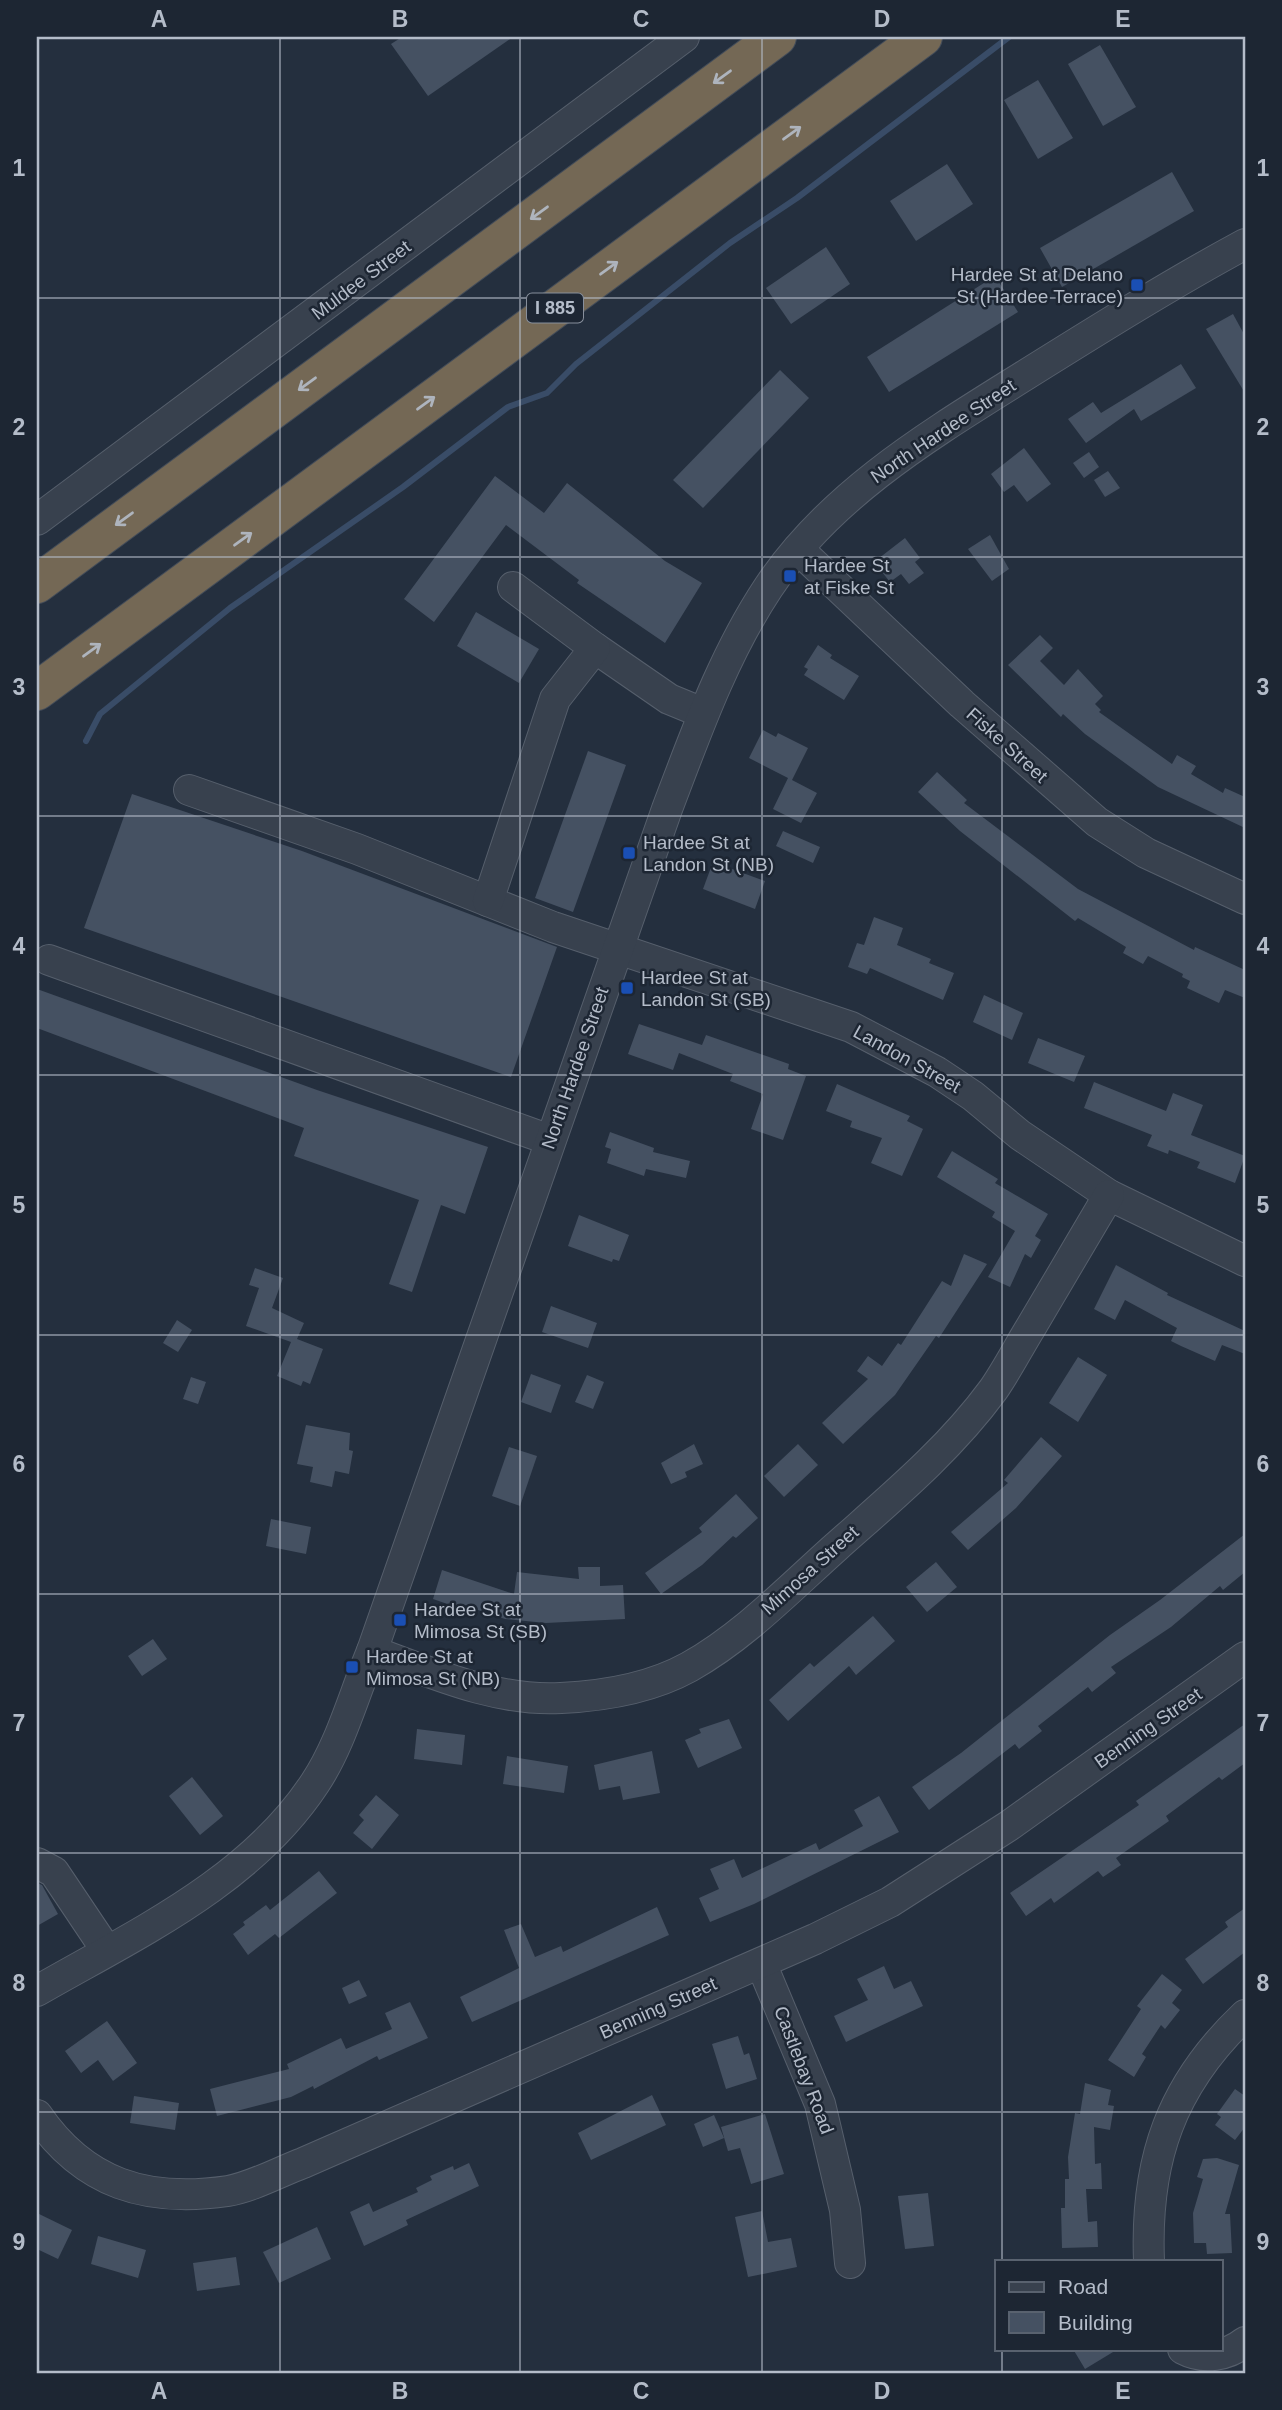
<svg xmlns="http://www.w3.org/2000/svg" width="1282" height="2410" font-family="Helvetica,sans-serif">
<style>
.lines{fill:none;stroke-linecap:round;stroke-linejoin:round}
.stream{stroke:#394c67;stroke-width:6}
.building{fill:#455162}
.minor-casing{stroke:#565f6c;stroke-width:32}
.highway-casing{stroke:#434c59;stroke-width:40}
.minor{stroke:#38414e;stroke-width:30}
.highway{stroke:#746855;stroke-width:38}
.oneway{stroke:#aeb4bd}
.grid{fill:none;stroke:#b4bcc9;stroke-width:2;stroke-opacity:0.55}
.transit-dot{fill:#1a4fb4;stroke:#1d2633;stroke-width:2.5}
.labels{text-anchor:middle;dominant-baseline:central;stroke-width:5;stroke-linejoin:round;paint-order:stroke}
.shield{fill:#1d2633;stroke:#878f9c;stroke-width:2}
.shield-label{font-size:18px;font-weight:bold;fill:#b4bcc9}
.poi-label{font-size:19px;fill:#b4bcc9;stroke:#1d2633;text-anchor:start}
.street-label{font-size:19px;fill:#b4bcc9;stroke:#1d2633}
.neatline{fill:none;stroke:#b4bcc9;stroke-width:2.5}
.grid-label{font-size:23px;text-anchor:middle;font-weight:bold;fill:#b4bcc9}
</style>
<rect width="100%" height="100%" fill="#242f3e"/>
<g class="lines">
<polyline class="stream" points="86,741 100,714 230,608 403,487 508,407 547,393 576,364 730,243 797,198 1009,37"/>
</g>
<g class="building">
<polygon points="402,37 513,37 428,96 391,44"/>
<polygon points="1100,45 1136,107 1103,126 1068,64"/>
<polygon points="1038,80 1073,138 1038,159 1004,100"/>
<polygon points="947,164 973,204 916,241 890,201"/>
<polygon points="1172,172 1194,211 1062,287 1040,248"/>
<polygon points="826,247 850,284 791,324 766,288"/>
<polygon points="995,276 1018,312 889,392 867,357"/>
<polygon points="1233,314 1245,336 1245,393 1206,329"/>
<polygon points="1181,364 1196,388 1141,421 1134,409 1086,443 1068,419 1093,402 1101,413"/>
<polygon points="780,370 809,398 703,508 673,480"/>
<polygon points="1024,448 1051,484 1027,502 1014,485 1004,492 991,474"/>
<polygon points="1089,452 1099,467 1084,478 1073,463"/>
<polygon points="1108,471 1120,488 1105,497 1094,480"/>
<polygon points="495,476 544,513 567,483 665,561 702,583 665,643 577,583 579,580 506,525 434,622 404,599"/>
<polygon points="990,535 1009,569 992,581 968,549"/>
<polygon points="905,538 920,558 915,562 924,573 909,584 901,574 890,582 874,562"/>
<polygon points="476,612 539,649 519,683 457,646"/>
<polygon points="1040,635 1053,648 1040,661 1064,685 1078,669 1103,696 1095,704 1101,710 1099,712 1172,764 1177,755 1196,766 1191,774 1223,793 1225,788 1245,797 1245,828 1158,787 1085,734 1063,714 1061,717 1008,665"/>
<polygon points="818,645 832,655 830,658 859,676 844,700 804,675 808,669 804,667"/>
<polygon points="763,730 776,737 778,733 808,748 792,780 817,793 801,823 773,809 788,778 749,758"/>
<polygon points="588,751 626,765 573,912 535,898"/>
<polygon points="937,772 967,800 964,803 1078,889 1194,950 1195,947 1245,970 1245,998 1225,990 1219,1003 1187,988 1190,981 1182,977 1183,974 1148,956 1143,964 1123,953 1126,947 1078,918 1075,921 960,831 918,792"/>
<polygon points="132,794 302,851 557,947 511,1077 84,928"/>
<polygon points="783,831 820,847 813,863 776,846"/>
<polygon points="713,862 765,881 755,909 703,889"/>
<polygon points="874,917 903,928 897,945 931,959 929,963 954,973 943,1000 870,968 867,974 848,967 857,943 864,945"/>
<polygon points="37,989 317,1090 488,1147 465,1214 441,1205 412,1292 389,1284 419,1200 294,1156 304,1128 37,1028"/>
<polygon points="984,995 1023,1013 1012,1040 973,1022"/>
<polygon points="639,1024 702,1045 706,1035 789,1064 788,1069 806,1076 783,1140 751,1129 763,1094 730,1081 733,1074 679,1053 673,1070 628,1054"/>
<polygon points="1038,1038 1085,1056 1074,1082 1028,1063"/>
<polygon points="1094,1082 1166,1111 1173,1093 1203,1105 1191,1135 1245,1156 1235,1183 1197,1168 1200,1162 1169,1150 1168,1154 1147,1146 1152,1135 1084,1108"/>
<polygon points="837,1084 910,1116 907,1121 923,1129 902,1176 871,1163 882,1138 850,1127 852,1121 826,1111"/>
<polygon points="610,1132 654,1148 653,1152 690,1161 686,1178 646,1169 644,1176 607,1163 611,1149 605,1147"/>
<polygon points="952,1151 998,1179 995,1183 1048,1214 1035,1236 1041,1240 1031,1258 1025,1254 1010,1287 988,1277 1015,1231 992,1217 995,1212 937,1177"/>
<polygon points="579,1215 629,1235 619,1261 613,1259 612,1262 568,1246"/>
<polygon points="964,1254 987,1264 939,1338 936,1336 895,1395 843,1444 822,1423 868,1379 857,1371 868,1356 882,1366 898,1343 901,1345 942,1281 951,1286"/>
<polygon points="1116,1265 1168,1293 1167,1295 1245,1331 1245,1354 1222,1345 1215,1361 1181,1346 1171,1341 1177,1328 1125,1300 1115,1320 1094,1309"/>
<polygon points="255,1268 283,1278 272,1308 304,1323 297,1339 323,1349 310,1384 303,1381 301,1386 277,1376 291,1342 246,1326 259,1288 249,1285"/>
<polygon points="551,1306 597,1323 588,1348 542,1332"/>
<polygon points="177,1320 192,1330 178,1352 163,1343"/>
<polygon points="1078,1357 1107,1375 1078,1422 1049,1403"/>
<polygon points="531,1374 561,1385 551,1413 521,1402"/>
<polygon points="587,1375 604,1382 593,1409 575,1402"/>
<polygon points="191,1377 206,1382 198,1404 183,1399"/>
<polygon points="306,1425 350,1433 349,1450 353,1451 349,1474 335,1471 332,1487 310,1482 313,1467 297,1464"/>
<polygon points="1041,1437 1062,1456 1016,1508 968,1550 951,1532 1008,1483 1004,1480"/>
<polygon points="694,1444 703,1464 685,1472 687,1477 671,1484 661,1463"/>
<polygon points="798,1444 818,1465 784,1497 764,1476"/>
<polygon points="509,1447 537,1456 520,1506 492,1496"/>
<polygon points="736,1494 758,1518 736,1538 733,1536 702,1565 661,1594 645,1573 702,1532 699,1528"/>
<polygon points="271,1519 311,1527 306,1554 266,1546"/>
<polygon points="1245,1534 1245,1572 1223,1590 1220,1586 1171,1627 1111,1667 1116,1673 1092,1692 1088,1687 1038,1726 1042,1731 1019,1749 1015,1744 929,1810 912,1787 961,1753 1110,1635 1160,1600"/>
<polygon points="936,1562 957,1587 927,1612 906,1587"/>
<polygon points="578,1567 600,1567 600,1586 623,1585 625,1619 546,1623 505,1619 460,1604 459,1608 433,1599 442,1570 514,1594 517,1572 579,1579"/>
<polygon points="873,1616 895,1641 856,1675 849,1666 788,1721 769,1700 810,1663 814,1667"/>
<polygon points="153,1639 167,1659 142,1676 128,1656"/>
<polygon points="729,1719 742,1748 698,1768 685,1740 701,1733 699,1729"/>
<polygon points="1245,1724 1245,1763 1222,1780 1219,1777 1166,1816 1169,1821 1116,1858 1121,1865 1103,1877 1098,1871 1054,1903 1051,1898 1026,1916 1010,1893 1139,1805 1136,1801"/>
<polygon points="417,1729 465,1735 462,1765 414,1759"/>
<polygon points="652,1751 660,1793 623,1800 620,1786 599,1790 594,1765"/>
<polygon points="507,1756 568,1766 564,1793 503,1784"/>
<polygon points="192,1777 223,1816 200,1835 169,1796"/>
<polygon points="376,1795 399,1815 372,1849 353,1833 364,1820 359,1815"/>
<polygon points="879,1796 899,1832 754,1904 710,1922 699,1898 719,1889 710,1869 734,1859 742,1878 816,1843 819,1850 863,1826 854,1810"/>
<polygon points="319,1871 337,1893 279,1938 275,1934 248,1955 233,1934 245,1925 243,1922 266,1905 270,1910"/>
<polygon points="37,1883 42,1885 58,1914 37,1926"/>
<polygon points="657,1907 669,1935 472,2022 460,1997 519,1968 504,1930 521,1924 535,1957 561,1946 563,1952"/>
<polygon points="1245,1908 1245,1952 1203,1984 1185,1959 1228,1927 1225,1922"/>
<polygon points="884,1966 894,1989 911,1981 923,2006 846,2042 834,2016 868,2000 857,1979"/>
<polygon points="1162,1974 1182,1990 1172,2003 1180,2010 1165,2029 1161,2025 1142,2054 1146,2057 1134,2077 1108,2060 1141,2009 1137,2006"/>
<polygon points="359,1980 367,1996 349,2004 342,1988"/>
<polygon points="410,2002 428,2038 379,2060 377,2056 314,2089 313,2086 291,2097 217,2116 210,2089 289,2069 287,2064 341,2038 346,2049 392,2029 385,2013"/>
<polygon points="107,2021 137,2063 113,2081 98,2060 81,2073 65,2051"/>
<polygon points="738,2036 744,2055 749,2053 757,2079 726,2089 712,2044"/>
<polygon points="1085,2083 1111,2090 1108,2105 1114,2106 1110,2130 1094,2127 1095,2164 1101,2163 1102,2189 1086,2189 1088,2222 1097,2221 1098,2247 1062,2248 1061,2208 1065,2208 1065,2179 1069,2179 1068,2157 1075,2113 1080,2114"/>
<polygon points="1235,2089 1245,2096 1245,2127 1235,2140 1215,2125 1221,2117 1217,2114"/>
<polygon points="652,2095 666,2125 591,2160 578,2133"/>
<polygon points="134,2096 179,2103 175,2130 130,2123"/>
<polygon points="765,2114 784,2174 751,2184 740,2148 728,2151 721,2127"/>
<polygon points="714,2115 724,2138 703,2147 694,2124"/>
<polygon points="1217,2158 1239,2165 1225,2214 1230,2214 1232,2253 1207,2254 1206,2243 1194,2243 1193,2213 1203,2179 1197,2177 1203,2159"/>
<polygon points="469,2163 479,2186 406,2220 408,2225 364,2246 350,2212 369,2203 373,2212 418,2192 416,2188 432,2180 430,2176 453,2166 454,2170"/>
<polygon points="928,2193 934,2246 905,2249 898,2196"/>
<polygon points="762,2211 768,2242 791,2238 797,2267 748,2277 735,2217"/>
<polygon points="37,2213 72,2230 58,2259 37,2249"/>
<polygon points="317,2227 331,2259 279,2283 263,2252"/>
<polygon points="98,2236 146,2250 138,2278 91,2264"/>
<polygon points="236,2257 240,2285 197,2291 193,2263"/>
<polygon points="1073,2349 1118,2349 1085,2369"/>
</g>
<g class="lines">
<g class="minor-casing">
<g id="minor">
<polyline points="37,520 684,37"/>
<polyline points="798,549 962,704 1097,822 1146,853 1245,899"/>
<polyline points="595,648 669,699 703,713"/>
<polyline points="189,790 357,849 553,927 851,1027 937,1072 973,1096 1020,1135 1109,1195 1245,1261"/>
<polyline points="488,901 555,699 595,648 513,587"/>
<polyline points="49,960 550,1140"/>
<path d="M372,1651C432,1673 497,1702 561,1698C603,1696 651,1688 689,1667C744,1636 789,1589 836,1547C891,1498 949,1450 993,1390C1007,1370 1018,1348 1031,1327C1057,1283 1083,1239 1109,1195"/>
<polyline points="37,1863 54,1872 107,1951"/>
<polyline points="761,1963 820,2104 845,2210 850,2263"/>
<path d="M37,1991C136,1934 250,1882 315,1783C341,1744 354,1694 372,1651L667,809C696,733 723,656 768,588C831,493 933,433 1027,374C1099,329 1171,284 1245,244"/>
<path d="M37,2115C84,2184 147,2203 228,2191C252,2187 279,2172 303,2163L815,1939L890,1902L1010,1825L1245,1657"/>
<path d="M1149,2261C1145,2160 1171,2085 1245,2015"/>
<path d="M1183,2349C1204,2360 1227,2356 1245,2342"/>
</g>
</g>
<g class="highway-casing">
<g id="highway">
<polyline points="37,584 777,37"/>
<polyline points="37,691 923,37"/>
</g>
</g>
<use href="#minor" class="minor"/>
<use href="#highway" class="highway"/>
</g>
<defs><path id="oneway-shaft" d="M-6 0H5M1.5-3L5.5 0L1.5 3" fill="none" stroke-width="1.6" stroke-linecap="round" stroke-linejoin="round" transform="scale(1.75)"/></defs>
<g class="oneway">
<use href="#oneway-shaft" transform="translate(722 77) rotate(144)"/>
<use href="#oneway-shaft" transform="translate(792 133) rotate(-36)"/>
<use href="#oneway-shaft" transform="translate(539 213) rotate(144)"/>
<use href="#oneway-shaft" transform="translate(609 268) rotate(-36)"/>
<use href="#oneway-shaft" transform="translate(307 384) rotate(144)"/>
<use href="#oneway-shaft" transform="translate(426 403) rotate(-36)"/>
<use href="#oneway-shaft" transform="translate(124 519) rotate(144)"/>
<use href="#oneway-shaft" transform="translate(243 539) rotate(-36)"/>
<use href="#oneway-shaft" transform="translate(92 650) rotate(-36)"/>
</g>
<path class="grid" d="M280,37V2373M520,37V2373M762,37V2373M1002,37V2261M37,298H1245M37,557H1245M37,816H1245M37,1075H1245M37,1335H1245M37,1594H1245M37,1853H1245M37,2112H1245M1002,2349V2373"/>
<g class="transit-dot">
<rect x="1130" y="278" width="14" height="14" rx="3.5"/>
<rect x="783" y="569" width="14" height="14" rx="3.5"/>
<rect x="622" y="846" width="14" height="14" rx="3.5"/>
<rect x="620" y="981" width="14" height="14" rx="3.5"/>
<rect x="393" y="1613" width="14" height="14" rx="3.5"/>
<rect x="345" y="1660" width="14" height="14" rx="3.5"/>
</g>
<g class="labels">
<rect class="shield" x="527" y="293.5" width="56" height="29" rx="5"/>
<g class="shield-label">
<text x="555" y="308">I 885</text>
</g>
<g class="poi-label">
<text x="1123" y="274" text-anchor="end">Hardee St at Delano<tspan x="1123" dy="22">St (Hardee Terrace)</tspan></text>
<text x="804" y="565">Hardee St<tspan x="804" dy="22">at Fiske St</tspan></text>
<text x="643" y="842">Hardee St at<tspan x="643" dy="22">Landon St (NB)</tspan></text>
<text x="641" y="977">Hardee St at<tspan x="641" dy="22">Landon St (SB)</tspan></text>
<text x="414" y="1609">Hardee St at<tspan x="414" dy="22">Mimosa St (SB)</tspan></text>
<text x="366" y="1656">Hardee St at<tspan x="366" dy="22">Mimosa St (NB)</tspan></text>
</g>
<g class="street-label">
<text transform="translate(361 280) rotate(-37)">Muldee Street</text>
<text transform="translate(943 431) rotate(-34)">North Hardee Street</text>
<text transform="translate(1007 745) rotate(42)">Fiske Street</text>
<text transform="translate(907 1059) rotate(29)">Landon Street</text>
<text transform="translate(575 1068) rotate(-71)">North Hardee Street</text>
<text transform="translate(810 1570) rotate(-42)">Mimosa Street</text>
<text transform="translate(1148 1728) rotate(-35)">Benning Street</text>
<text transform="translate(658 2008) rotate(-24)">Benning Street</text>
<text transform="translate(804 2070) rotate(69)">Castlebay Road</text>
</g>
</g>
<rect width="1282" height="2410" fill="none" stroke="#1d2633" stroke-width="77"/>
<rect x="995" y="2260" width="228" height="91" fill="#1d2633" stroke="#59626f" stroke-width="2"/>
<rect x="1009" y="2282" width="35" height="10" fill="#38414e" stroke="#59626f" stroke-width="2"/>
<text x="1058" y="2294" font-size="21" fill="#b4bcc9">Road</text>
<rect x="1009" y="2312" width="35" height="21" fill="#455162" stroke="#59626f" stroke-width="2"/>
<text x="1058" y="2330" font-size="21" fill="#b4bcc9">Building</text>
<rect x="38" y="38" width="1206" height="2334" class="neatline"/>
<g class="grid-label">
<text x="159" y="27">A</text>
<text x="400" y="27">B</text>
<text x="641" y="27">C</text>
<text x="882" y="27">D</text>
<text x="1123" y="27">E</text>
<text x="19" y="176">1</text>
<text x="1263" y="176">1</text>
<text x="19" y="435">2</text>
<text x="1263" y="435">2</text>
<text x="19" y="695">3</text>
<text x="1263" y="695">3</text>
<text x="19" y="954">4</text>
<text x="1263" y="954">4</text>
<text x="19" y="1213">5</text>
<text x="1263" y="1213">5</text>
<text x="19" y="1472">6</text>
<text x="1263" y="1472">6</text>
<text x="19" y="1731">7</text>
<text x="1263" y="1731">7</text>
<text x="19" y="1991">8</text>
<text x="1263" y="1991">8</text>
<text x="19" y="2250">9</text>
<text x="1263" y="2250">9</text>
<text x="159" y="2399">A</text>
<text x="400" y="2399">B</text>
<text x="641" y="2399">C</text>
<text x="882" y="2399">D</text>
<text x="1123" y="2399">E</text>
</g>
</svg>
